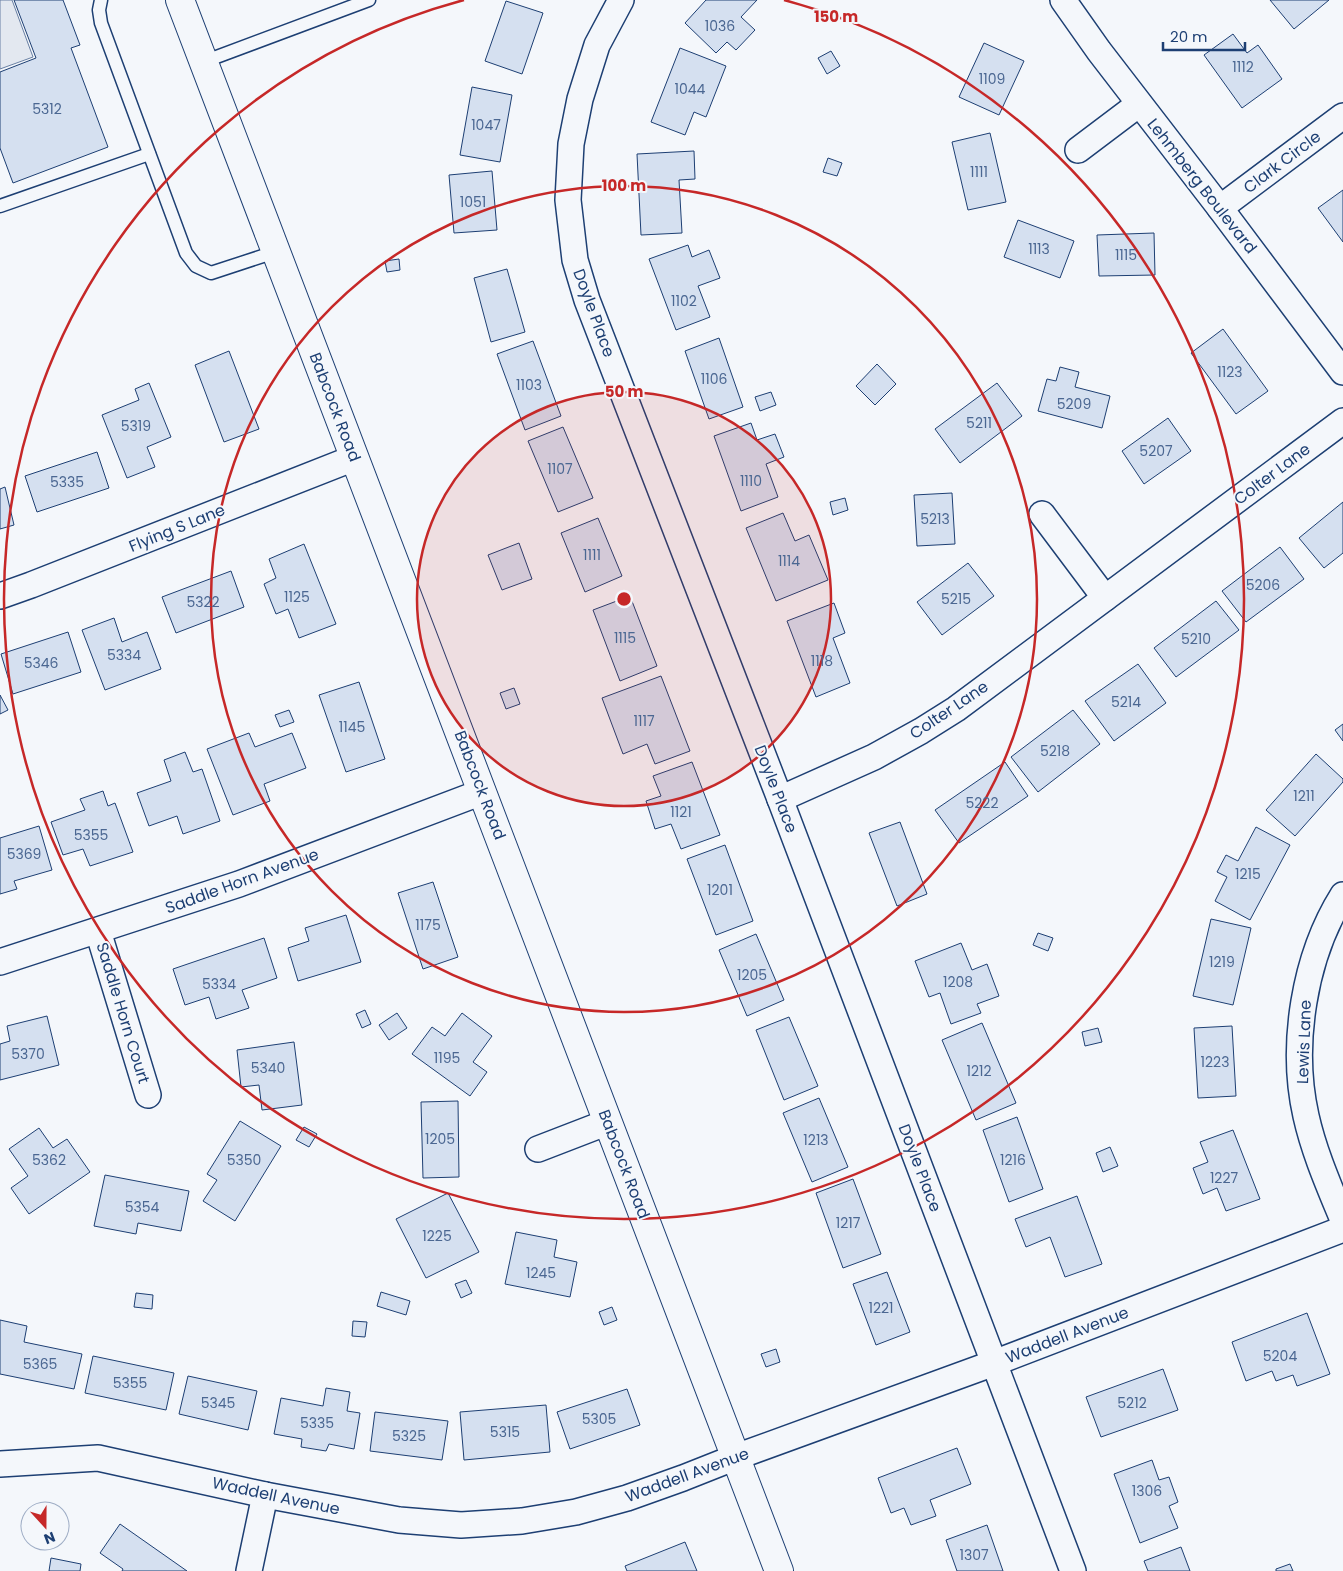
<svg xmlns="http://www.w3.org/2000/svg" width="1343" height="1571" font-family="Poppins,sans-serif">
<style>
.parking{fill:#e3e8f0;stroke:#687fa3}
.building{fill:#d5e0f0;stroke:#1d3f73}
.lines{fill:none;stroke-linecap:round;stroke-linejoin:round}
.service-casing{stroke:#1d3f73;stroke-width:15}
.minor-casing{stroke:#1d3f73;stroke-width:28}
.tertiary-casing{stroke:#1d3f73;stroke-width:30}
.service{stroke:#f4f7fb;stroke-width:12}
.minor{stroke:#f4f7fb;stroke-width:25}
.tertiary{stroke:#f4f7fb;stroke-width:28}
.ring{fill:none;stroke:#c62828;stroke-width:2.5}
.labels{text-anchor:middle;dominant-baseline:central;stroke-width:4;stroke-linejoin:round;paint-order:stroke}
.number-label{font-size:14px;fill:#4b6792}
.street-label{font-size:16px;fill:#1d3f73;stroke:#f4f7fb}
.centre{fill:#c62828;stroke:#f4f7fb;stroke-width:2.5}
.ring-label{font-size:15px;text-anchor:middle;font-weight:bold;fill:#c62828;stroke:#f4f7fb;stroke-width:4;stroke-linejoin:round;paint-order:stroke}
</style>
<rect width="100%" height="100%" fill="#f4f7fb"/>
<polygon class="parking" points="0,0 12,0 33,57 0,69"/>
<g class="building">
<polygon points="14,0 63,0 80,45 71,48 108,147 13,183 0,148 0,72 36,58"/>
<polygon points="706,0 757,0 741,17 755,30 736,50 727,42 716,53 685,23"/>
<polygon points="1270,0 1329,0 1294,29"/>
<polygon points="506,1 543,13 522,74 485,61"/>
<polygon points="1233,34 1247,53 1258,45 1282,79 1242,108 1204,55"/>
<polygon points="984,43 1024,61 999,115 959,97"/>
<polygon points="680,48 726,66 706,117 694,112 685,135 651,122"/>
<polygon points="831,51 840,66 827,74 818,58"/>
<polygon points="472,87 512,95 500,162 460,155"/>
<polygon points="990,133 1006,202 968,210 952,142"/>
<polygon points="694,151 695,179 679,180 682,233 641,235 637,154"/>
<polygon points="828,158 842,163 837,176 823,172"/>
<polygon points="492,171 497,230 454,233 449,175"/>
<polygon points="1343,190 1343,242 1318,208"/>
<polygon points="1018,220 1074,241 1060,278 1004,257"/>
<polygon points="1154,233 1155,275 1099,276 1097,235"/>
<polygon points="688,245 692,257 709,250 720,278 698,286 710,317 676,330 649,259"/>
<polygon points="399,259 400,270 387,272 385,261"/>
<polygon points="507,269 525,332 491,342 474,278"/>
<polygon points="1223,329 1268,391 1236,414 1191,353"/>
<polygon points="719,338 743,407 709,419 685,351"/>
<polygon points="533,341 561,416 525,430 497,354"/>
<polygon points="229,351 259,429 224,442 195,365"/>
<polygon points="877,364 896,384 875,405 856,386"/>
<polygon points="1060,367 1079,372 1075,387 1110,396 1102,428 1038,411 1047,379 1056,381"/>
<polygon points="149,383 171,437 147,447 155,467 127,478 102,415 139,400 135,389"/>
<polygon points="997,383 1022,416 960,463 935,429"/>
<polygon points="771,392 776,405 760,411 755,397"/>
<polygon points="1168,418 1191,451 1144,484 1122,451"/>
<polygon points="751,423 757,440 775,434 784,457 766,464 778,497 741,511 714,436"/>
<polygon points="563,427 593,498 558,512 528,441"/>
<polygon points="97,452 109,488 37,512 25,476"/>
<polygon points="5,487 14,525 0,529 0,489"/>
<polygon points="952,493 955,544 917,546 914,495"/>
<polygon points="845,498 848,510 833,515 830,502"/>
<polygon points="1343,502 1343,553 1324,568 1299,538"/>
<polygon points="783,513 795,541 809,535 828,580 776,601 746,528"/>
<polygon points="598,518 622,576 585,592 561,533"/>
<polygon points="519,543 532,579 502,590 488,555"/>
<polygon points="304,544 336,624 299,638 288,609 276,614 264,584 276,578 269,559"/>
<polygon points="1280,547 1304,579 1246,622 1222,591"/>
<polygon points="968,563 994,596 942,635 917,602"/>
<polygon points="231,571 244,607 176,633 162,597"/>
<polygon points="630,596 657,666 620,681 593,610"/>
<polygon points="1216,601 1239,630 1176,677 1154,648"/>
<polygon points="834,603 845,633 833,638 850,683 816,697 787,621"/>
<polygon points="114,618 122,642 147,632 161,669 105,690 82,630"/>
<polygon points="68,632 81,672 13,694 1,654"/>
<polygon points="1138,664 1166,703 1114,741 1085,701"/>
<polygon points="661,676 690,751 655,764 647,744 623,754 602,698"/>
<polygon points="359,682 385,759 346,772 319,695"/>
<polygon points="514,688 520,704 506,709 500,693"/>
<polygon points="0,695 8,710 0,714"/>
<polygon points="289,710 294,722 280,727 275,715"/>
<polygon points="1073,710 1100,744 1038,792 1011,757"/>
<polygon points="1343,724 1343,741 1335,730"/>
<polygon points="249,733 255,747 292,733 306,768 264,784 270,801 233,815 207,749"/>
<polygon points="185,752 193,772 202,769 220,821 183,834 177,816 149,826 137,793 171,781 164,760"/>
<polygon points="1316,754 1343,779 1343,782 1295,836 1266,810"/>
<polygon points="692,762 720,835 681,849 671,824 655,829 646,801 661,796 653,776"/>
<polygon points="1005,762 1028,796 959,843 935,810"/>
<polygon points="103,791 108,806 115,803 133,852 90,866 83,849 63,855 51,822 85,810 80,799"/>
<polygon points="900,822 927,894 897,906 869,833"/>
<polygon points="39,826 52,870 14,881 17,889 0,894 0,838"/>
<polygon points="1256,827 1290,845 1250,920 1215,901 1227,877 1217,872 1226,855 1238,861"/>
<polygon points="725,845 753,921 716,935 687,859"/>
<polygon points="433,882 458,957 423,969 398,893"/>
<polygon points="346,915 361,962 298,981 288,948 309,941 305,928"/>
<polygon points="1211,919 1251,928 1233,1005 1193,996"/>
<polygon points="1038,933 1053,938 1048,951 1033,945"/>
<polygon points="756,934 784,1000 747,1016 719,950"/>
<polygon points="264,938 277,978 242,990 249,1008 216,1019 209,997 185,1005 173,969"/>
<polygon points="961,943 972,970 987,964 999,996 977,1004 981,1013 951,1024 940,993 929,997 915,961"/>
<polygon points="365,1010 371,1024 362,1028 356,1014"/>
<polygon points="397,1013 407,1028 389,1040 379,1025"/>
<polygon points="462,1013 492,1036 473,1062 487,1072 470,1096 412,1054 432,1027 445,1036"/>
<polygon points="47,1016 59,1065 0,1080 0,1044 10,1041 7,1026"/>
<polygon points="789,1017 818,1086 784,1100 756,1030"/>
<polygon points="982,1023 1016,1103 976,1120 942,1040"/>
<polygon points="1232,1026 1236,1096 1198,1098 1194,1028"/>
<polygon points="1098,1028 1102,1042 1085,1046 1082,1032"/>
<polygon points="294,1042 302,1105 262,1110 259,1085 241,1087 237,1050"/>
<polygon points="819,1098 848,1167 812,1182 783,1113"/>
<polygon points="458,1101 459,1177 423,1178 421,1102"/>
<polygon points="1017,1117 1043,1189 1009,1202 983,1130"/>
<polygon points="240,1121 281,1146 235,1221 203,1201 217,1180 207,1174"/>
<polygon points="304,1127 317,1134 309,1147 296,1140"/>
<polygon points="39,1128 53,1148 67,1139 90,1172 29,1214 11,1188 28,1176 9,1149"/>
<polygon points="1233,1130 1260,1199 1226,1211 1217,1188 1203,1194 1193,1168 1208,1162 1200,1142"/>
<polygon points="1110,1147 1118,1166 1103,1172 1096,1153"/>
<polygon points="105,1175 189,1191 181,1231 138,1223 136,1234 94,1226"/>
<polygon points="853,1179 881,1254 843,1268 816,1193"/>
<polygon points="448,1193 479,1252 426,1278 396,1219"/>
<polygon points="1077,1196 1102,1264 1065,1277 1050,1237 1026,1247 1015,1219"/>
<polygon points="516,1232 557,1240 554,1257 577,1262 570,1297 505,1284"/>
<polygon points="887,1272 910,1332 876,1345 853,1284"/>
<polygon points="466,1280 472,1293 461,1298 455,1284"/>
<polygon points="381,1292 410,1301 406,1315 377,1306"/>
<polygon points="136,1293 153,1295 152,1309 134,1307"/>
<polygon points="612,1307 617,1320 604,1325 599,1312"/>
<polygon points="1307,1313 1330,1374 1297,1386 1293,1375 1276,1381 1272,1371 1246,1381 1232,1342"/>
<polygon points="0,1320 27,1326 24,1342 82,1354 74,1389 0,1374"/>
<polygon points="353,1321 367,1322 365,1337 352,1336"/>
<polygon points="776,1349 780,1362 766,1367 761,1354"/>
<polygon points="93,1356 174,1373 166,1410 85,1393"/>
<polygon points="1163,1369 1178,1410 1101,1437 1086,1397"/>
<polygon points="188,1376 257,1391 248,1430 179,1414"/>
<polygon points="326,1388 350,1392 347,1411 360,1413 354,1449 329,1444 326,1451 301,1447 302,1439 274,1434 281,1398 323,1406"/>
<polygon points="627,1389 640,1425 570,1449 557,1412"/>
<polygon points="546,1405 550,1452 464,1460 460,1412"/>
<polygon points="375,1412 448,1421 442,1460 370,1451"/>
<polygon points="957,1448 971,1484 930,1500 936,1516 911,1525 904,1508 891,1513 878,1478"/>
<polygon points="1152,1460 1159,1480 1169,1477 1178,1502 1169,1506 1178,1528 1140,1543 1114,1474"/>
<polygon points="120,1524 187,1571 122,1571 123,1569 100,1553"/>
<polygon points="987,1525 1003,1571 957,1571 946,1540"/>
<polygon points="685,1542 697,1571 627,1571 625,1566"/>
<polygon points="1181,1547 1190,1571 1148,1571 1144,1561"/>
<polygon points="51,1558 81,1564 80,1571 49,1571"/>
<polygon points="1290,1564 1293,1571 1276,1571 1276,1569"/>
</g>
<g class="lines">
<g class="service-casing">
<g id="service">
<polyline points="101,0 99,10 101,23 186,253 196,266 211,273 275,252"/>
<polyline points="203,62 369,0"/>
<polyline points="0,206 149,154"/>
</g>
</g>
<g class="minor-casing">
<g id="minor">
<polyline points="621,0 597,45 580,99 571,144 568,200 575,260 587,300 780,799 1073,1571"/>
<polyline points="1063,0 1099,51 1220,208 1343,372"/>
<polyline points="1078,150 1139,104"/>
<polyline points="1220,208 1343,116"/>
<polyline points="1042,514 1105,598"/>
<polyline points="0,596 31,585 354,458"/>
<polyline points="780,799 874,757 921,731 956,709 1343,421"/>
<path d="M1343,895C1304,957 1290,1045 1306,1116C1314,1152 1329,1186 1343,1220"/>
<polyline points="98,931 148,1095"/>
<polyline points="0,962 239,884 482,792"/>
<polyline points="538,1149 608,1122"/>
<polyline points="0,1464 98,1458 265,1495 399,1520 461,1525 522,1521 576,1512 627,1498 683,1478 736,1457 994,1363 1343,1229"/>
<polyline points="249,1571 265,1495"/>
</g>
</g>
<g class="tertiary-casing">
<polyline id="tertiary" points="180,0 779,1571"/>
</g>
<use href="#service" class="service"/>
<use href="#minor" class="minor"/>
<use href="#tertiary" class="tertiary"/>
</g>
<circle cx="624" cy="599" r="207" fill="#c62828" fill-opacity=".12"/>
<g class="ring">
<circle cx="624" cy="599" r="207"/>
<circle cx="624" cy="599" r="413"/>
<path d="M784 0A620 620 0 1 1 464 0"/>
</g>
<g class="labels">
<g class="number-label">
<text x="720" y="26">1036</text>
<text x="1243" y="67">1112</text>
<text x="992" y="79">1109</text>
<text x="690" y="89">1044</text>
<text x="47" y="109">5312</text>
<text x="486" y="125">1047</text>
<text x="979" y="172">1111</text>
<text x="473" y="202">1051</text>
<text x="1039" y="249">1113</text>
<text x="1126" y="255">1115</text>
<text x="684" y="301">1102</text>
<text x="1230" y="372">1123</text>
<text x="714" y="379">1106</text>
<text x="529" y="385">1103</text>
<text x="1074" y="404">5209</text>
<text x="979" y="423">5211</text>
<text x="136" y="426">5319</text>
<text x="1156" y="451">5207</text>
<text x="560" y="469">1107</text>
<text x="751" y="481">1110</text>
<text x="67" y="482">5335</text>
<text x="935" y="519">5213</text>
<text x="592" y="555">1111</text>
<text x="789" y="561">1114</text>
<text x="1263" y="585">5206</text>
<text x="297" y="597">1125</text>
<text x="956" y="599">5215</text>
<text x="203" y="602">5322</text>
<text x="625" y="638">1115</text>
<text x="1196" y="639">5210</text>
<text x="124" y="655">5334</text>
<text x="822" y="661">1118</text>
<text x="41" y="663">5346</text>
<text x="1126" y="702">5214</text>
<text x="644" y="721">1117</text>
<text x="352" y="727">1145</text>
<text x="1055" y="751">5218</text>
<text x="1304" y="796">1211</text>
<text x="982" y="803">5222</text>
<text x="681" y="812">1121</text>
<text x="91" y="835">5355</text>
<text x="24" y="854">5369</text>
<text x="1248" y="874">1215</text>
<text x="720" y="890">1201</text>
<text x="428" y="925">1175</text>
<text x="1222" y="962">1219</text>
<text x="752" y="975">1205</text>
<text x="958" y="982">1208</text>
<text x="219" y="984">5334</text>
<text x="28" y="1054">5370</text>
<text x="447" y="1058">1195</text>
<text x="1215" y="1062">1223</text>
<text x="268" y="1068">5340</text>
<text x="979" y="1071">1212</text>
<text x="440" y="1139">1205</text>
<text x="816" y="1140">1213</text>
<text x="49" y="1160">5362</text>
<text x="244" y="1160">5350</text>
<text x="1013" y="1160">1216</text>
<text x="1224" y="1178">1227</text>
<text x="142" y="1207">5354</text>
<text x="848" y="1223">1217</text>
<text x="437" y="1236">1225</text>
<text x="541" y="1273">1245</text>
<text x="881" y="1308">1221</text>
<text x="1280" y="1356">5204</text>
<text x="40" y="1364">5365</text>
<text x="130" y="1383">5355</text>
<text x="218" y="1403">5345</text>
<text x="1132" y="1403">5212</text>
<text x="599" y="1419">5305</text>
<text x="317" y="1423">5335</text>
<text x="505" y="1432">5315</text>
<text x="409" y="1436">5325</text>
<text x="1147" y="1491">1306</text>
<text x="974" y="1555">1307</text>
</g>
<g class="street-label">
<text transform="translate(1282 162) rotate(-37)">Clark Circle</text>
<text transform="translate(1202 186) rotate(52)">Lehmberg Boulevard</text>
<text transform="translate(594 313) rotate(70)">Doyle Place</text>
<text transform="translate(335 407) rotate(69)">Babcock Road</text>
<text transform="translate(1272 474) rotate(-37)">Colter Lane</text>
<text transform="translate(177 528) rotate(-22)">Flying S Lane</text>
<text transform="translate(949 710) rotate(-34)">Colter Lane</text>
<text transform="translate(480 785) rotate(69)">Babcock Road</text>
<text transform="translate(776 789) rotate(69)">Doyle Place</text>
<text transform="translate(242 881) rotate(-20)">Saddle Horn Avenue</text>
<text transform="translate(123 1013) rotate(73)">Saddle Horn Court</text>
<text transform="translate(1304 1042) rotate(-88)">Lewis Lane</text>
<text transform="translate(624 1164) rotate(69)">Babcock Road</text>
<text transform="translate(920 1168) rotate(69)">Doyle Place</text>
<text transform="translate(1067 1335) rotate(-21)">Waddell Avenue</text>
<text transform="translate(687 1475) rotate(-20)">Waddell Avenue</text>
<text transform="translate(276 1496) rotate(12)">Waddell Avenue</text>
</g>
</g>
<circle cx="624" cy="599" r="8" class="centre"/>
<g class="ring-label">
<text x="836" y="22">150 m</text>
<text x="624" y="191">100 m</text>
<text x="624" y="397">50 m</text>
</g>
<g transform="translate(45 1526) rotate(159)"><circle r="24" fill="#f4f7fb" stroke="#9eadc5"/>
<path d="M0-4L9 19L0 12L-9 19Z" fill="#c62828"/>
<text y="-8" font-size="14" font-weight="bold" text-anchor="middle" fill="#1d3f73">N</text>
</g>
<path d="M1163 42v8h82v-8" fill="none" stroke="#1d3f73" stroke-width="2.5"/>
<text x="1170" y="42" font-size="15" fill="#1d3f73" stroke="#f4f7fb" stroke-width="4" paint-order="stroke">20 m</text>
</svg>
